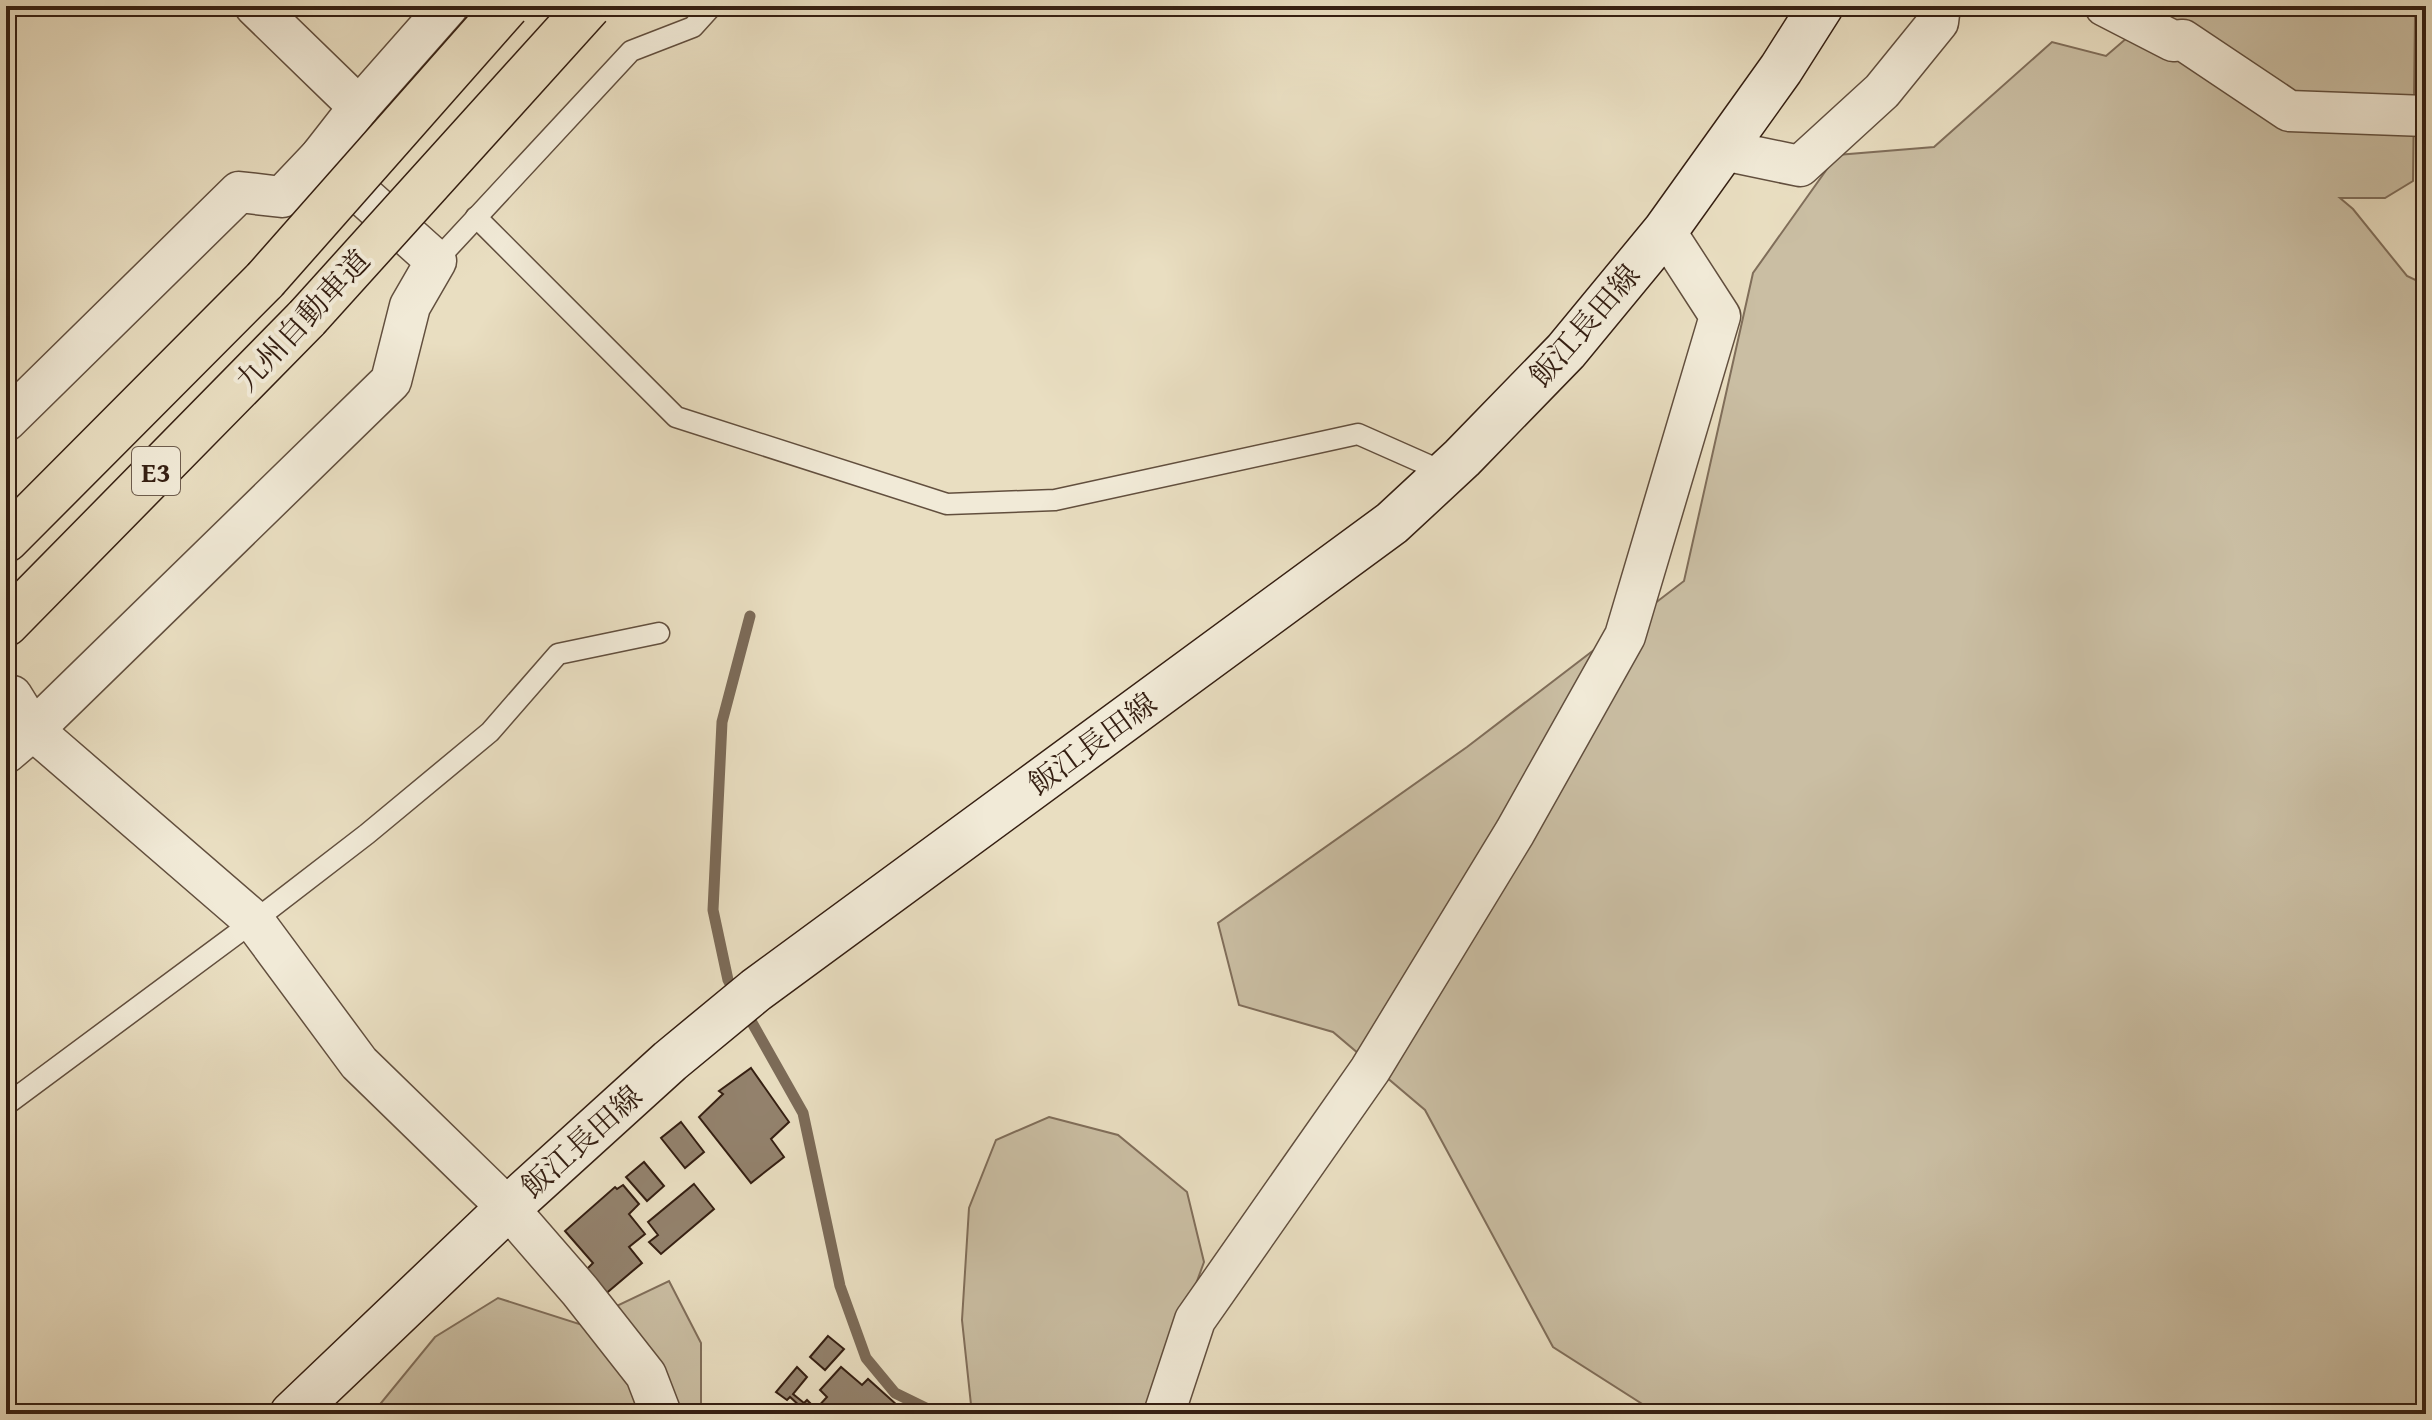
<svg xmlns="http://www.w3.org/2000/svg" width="2432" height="1420" font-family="'Gentium Book Plus','Noto Serif JP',serif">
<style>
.green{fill:#cabea3;stroke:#806e5a;stroke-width:2}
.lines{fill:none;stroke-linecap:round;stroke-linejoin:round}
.stream{stroke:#7c6b58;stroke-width:11}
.building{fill:#93826d;stroke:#351f12;stroke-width:2}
.lane-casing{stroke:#624f3e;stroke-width:23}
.street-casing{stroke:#624f3e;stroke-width:43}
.secondary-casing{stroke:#351f12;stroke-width:47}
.highway-casing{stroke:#351f12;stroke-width:47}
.lane{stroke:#f1ead7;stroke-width:20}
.street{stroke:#f1ead7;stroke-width:40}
.secondary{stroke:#f1ead7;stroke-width:44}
.highway{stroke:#e9dec1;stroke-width:44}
.highway-bridge-casing{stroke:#351f12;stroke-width:47;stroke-linecap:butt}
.highway-bridge{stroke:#e9dec1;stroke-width:44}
.labels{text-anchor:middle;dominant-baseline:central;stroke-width:8;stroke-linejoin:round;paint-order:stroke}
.shield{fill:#f1ead7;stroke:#6d5c4d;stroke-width:2}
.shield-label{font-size:28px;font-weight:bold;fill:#351f12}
.street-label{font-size:30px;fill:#351f12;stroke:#f1ead7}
</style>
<rect width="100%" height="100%" fill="#e9dec1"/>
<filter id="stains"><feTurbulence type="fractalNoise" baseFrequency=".0025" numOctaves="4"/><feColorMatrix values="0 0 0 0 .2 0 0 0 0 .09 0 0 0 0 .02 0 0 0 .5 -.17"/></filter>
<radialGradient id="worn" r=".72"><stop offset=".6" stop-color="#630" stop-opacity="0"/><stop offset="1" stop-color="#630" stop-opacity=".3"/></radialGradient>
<g class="green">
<polygon points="2164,6 2408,6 2415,17 2413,181 2385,198 2340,198 2353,209 2407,276 2426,285 2426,1414 1658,1414 1553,1347 1425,1110 1333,1032 1239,1005 1218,923 1467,747 1684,581 1753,273 1837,155 1934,147 2052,42 2106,56"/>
<polygon points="1049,1117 1118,1135 1187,1192 1204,1262 1177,1336 1154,1414 972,1414 962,1320 969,1208 996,1140"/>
<polygon points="669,1281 701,1343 701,1407 712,1414 372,1414 435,1337 498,1298 579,1324"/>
</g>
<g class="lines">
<g class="stream">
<polyline points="735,993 728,980 713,910 722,722 750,616"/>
<polyline points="746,1012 803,1113 840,1286 866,1358 895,1393 938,1414"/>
</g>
</g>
<g class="building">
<polygon points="751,1068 789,1122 771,1139 784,1157 751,1183 699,1117 723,1094 719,1091"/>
<polygon points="681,1122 704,1152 685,1168 661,1138"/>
<polygon points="644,1162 664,1186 647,1201 626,1177"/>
<polygon points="694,1184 714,1209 661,1254 649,1242 658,1235 648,1222"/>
<polygon points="623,1185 639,1204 629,1214 645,1234 629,1247 642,1263 603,1296 583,1273 593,1263 565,1231 615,1187 617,1189"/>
<polygon points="828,1336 844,1349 825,1370 810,1357"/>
<polygon points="797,1367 807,1377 793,1394 804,1403 807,1400 816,1409 827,1397 820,1390 841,1367 862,1385 868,1379 897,1405 892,1411 895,1414 795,1414 801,1407 790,1397 787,1400 776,1392"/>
</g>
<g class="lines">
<g class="lane-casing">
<g id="lane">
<polyline points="476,217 676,417 947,504 1055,500 1358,434 1446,473"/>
<polyline points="436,261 631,51 693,27 712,6"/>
<polyline points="6,1105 254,921 367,834 490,732 558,654 659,633"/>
</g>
</g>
<g class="street-casing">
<g id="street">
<polyline points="255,6 359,107"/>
<polyline points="2105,6 2173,41 2183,40 2289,111 2426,116"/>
<polyline points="1723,150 1800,166 1882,91 1938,22 1940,6"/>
<polyline points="6,421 239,192 282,197 320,157 359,107 448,6"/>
<polyline points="12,696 33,730 254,921 359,1063 508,1208 580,1291 646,1375 661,1414"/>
<polyline points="6,753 33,730 391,381 410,306 436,261 320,157"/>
<polyline points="1164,1414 1195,1320 1370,1070 1515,832 1625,636 1720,316 1665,231"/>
</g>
</g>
<g class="secondary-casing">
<polyline id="secondary" points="292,1414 508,1208 670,1061 756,990 1392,523 1462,458 1566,351 1665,231 1781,69 1821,6"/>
</g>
<g class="highway-casing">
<g id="highway">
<polyline points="6,540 265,280"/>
<polyline points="6,624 307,318"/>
</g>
</g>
<use href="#lane" class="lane"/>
<use href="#street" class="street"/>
<use href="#secondary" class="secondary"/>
<use href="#highway" class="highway"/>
<g class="highway-bridge-casing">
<g id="highway-bridge">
<polyline points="265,280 507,6"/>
<polyline points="307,318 589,6"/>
</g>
</g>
<use href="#highway-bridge" class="highway-bridge"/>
</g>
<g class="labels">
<rect class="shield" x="132" y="447" width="48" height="48" rx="6"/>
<g class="shield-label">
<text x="156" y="471">E3</text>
</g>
<g class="street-label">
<text transform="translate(302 320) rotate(-47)">九州自動車道</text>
<text transform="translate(1584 325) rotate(-49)">飯江長田線</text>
<text transform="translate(1092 743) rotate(-36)">飯江長田線</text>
<text transform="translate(581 1141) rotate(-42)">飯江長田線</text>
</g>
</g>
<rect width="2432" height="1420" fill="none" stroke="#e9dec1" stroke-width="32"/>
<rect x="8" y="8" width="2416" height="1404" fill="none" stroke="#351f12" stroke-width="4"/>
<rect x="16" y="16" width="2400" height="1388" fill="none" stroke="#351f12" stroke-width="2"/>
<rect width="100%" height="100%" filter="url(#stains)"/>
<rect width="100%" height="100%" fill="url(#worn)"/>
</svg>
